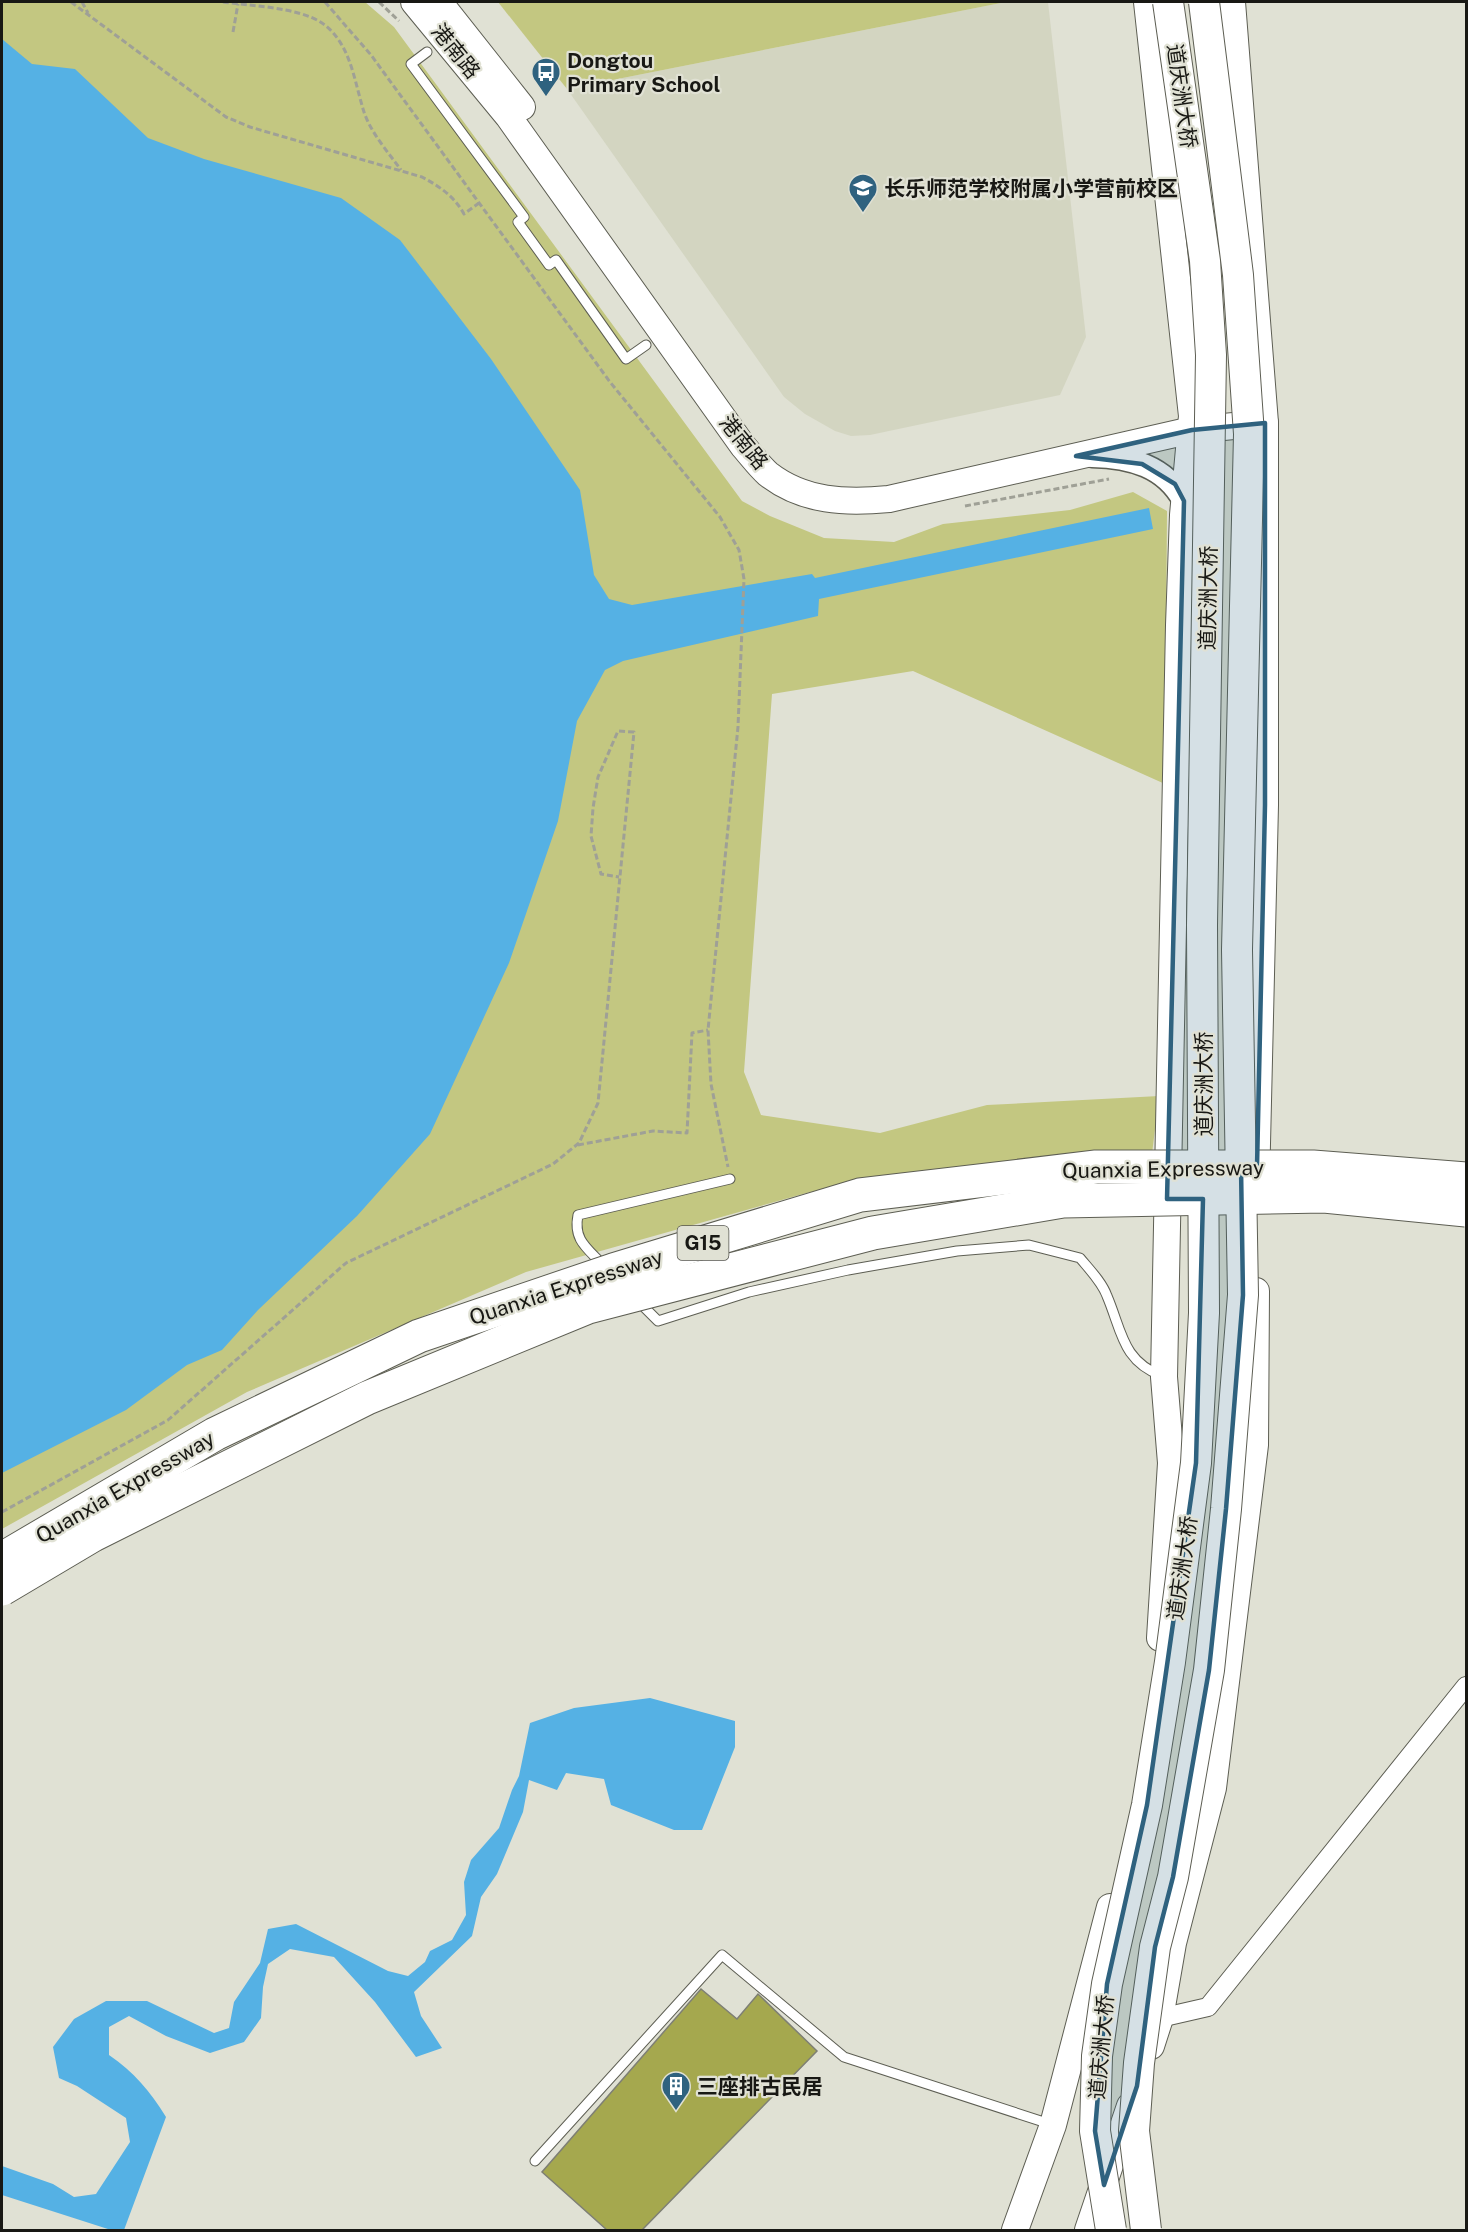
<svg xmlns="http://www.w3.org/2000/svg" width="1468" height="2232" font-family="'Public Sans','Noto Sans SC',sans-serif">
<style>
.built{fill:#d3d5c1}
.green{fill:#c3c781}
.water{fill:#55b1e4}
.building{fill:#a5a84e;stroke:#7e7f74;stroke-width:1.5}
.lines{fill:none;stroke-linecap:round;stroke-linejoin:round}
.service-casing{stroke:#5d5e53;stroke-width:11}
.minor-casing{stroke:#5d5e53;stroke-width:20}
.tertiary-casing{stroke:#5d5e53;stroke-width:25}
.secondary-casing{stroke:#5d5e53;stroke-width:28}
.path{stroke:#9fa096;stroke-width:3;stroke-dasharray:6 3;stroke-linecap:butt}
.service{stroke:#fff;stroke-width:9}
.minor{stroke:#fff;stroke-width:18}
.tertiary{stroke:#fff;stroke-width:22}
.secondary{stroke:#fff;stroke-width:26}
.trunk-bridge-casing{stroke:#5d5e53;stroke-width:32;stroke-linecap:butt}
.motorway-bridge-casing{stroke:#5d5e53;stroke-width:35;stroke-linecap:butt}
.trunk-bridge{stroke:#fff;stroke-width:30}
.motorway-bridge{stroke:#fff;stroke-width:33}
.marked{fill:#2f627f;fill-opacity:0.2;stroke:#2f627f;stroke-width:4.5;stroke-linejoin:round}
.labels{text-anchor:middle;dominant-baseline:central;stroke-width:4.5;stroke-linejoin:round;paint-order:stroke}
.shield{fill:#e0e1d4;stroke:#54544e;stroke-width:1.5}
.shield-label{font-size:20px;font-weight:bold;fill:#181814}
.street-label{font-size:21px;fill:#181814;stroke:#e0e1d4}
.poi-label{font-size:21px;font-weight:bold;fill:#181814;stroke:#e0e1d4;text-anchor:start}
</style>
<rect width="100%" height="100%" fill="#e0e1d4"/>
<polygon class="built" points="1006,2 1048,2 1086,337 1060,395 870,435 851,436 835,431 805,414 784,397 567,89"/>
<g class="green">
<polygon points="2,2 365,2 394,27 742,501 770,516 824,538 894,542 943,524 1070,510 1133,492 1167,511 1165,784 913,671 772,694 744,1072 761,1115 880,1133 987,1105 1159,1096 1152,1154 810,1192 526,1272 247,1392 2,1529 2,1449 141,145 2,59"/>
<polygon points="498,2 1006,2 567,89"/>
</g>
<g class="water">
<polygon points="2,39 32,64 75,69 148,138 204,159 341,198 400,240 491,359 580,490 594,575 609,599 632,605 812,574 815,578 1149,508 1153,529 819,599 818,616 623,661 605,670 577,721 558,821 509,963 430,1134 357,1216 258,1310 222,1350 187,1365 126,1410 2,1473"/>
<path d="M650,1698L735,1721V1747L702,1830H674L611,1805L604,1779L566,1773L557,1790L529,1780L523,1812L497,1874L481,1897L472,1936L414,1992L421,2016L442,2048L416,2057L375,2002L334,1957L290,1949L268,1964L263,1987L261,2018L244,2042L210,2053L166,2036L129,2016L109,2027V2055C134,2072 150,2091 166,2117L124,2230H111L2,2195V2166L53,2184L74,2197L96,2194L130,2142L126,2118L77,2086L59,2078L53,2047L74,2019L106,2001H147L214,2033L229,2028L234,2002L260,1963L268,1929L296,1924L388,1971L408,1976L425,1962L430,1951L452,1940L466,1915L464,1882L471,1860L499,1828L512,1790L519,1776L530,1723L574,1708Z"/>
</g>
<polygon class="building" points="701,1989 737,2019 758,1994 817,2051 642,2230 607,2230 542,2172"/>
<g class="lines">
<g class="service-casing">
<g id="service">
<polyline points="427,52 411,64 524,217 518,222 549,265 556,260 626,359 646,345"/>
<path d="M603,1265C587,1248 573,1240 578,1215L730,1179"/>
<path d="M638,1301L658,1321L749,1292L848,1270L957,1251L1029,1245L1080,1258C1089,1269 1102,1282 1107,1296C1122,1331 1122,1361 1162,1376"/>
<polyline points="535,2161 722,1955 844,2057 1050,2124"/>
</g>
</g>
<g class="minor-casing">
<polyline id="minor" points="1160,2018 1208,2007 1466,1686"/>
</g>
<g class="tertiary-casing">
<path id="tertiary" d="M1092,456C1131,457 1165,466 1184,501"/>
</g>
<g class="secondary-casing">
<g id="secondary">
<path d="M414,2L508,116L743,446C751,455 759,466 768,474C804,502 846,503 889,499L1192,430L1265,423"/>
<polyline points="439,2 522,107"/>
<polyline points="1147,2 1192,416 1183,515 1179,625 1164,1377 1171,1463 1160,1638"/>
<polyline points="1232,2 1265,423 1265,805 1256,1186"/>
<polyline points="1151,2046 1160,2018 1173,1943 1213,1788 1255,1445 1256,1291"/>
<polyline points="1015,2230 1053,2125 1110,1907"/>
<polyline points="1088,2230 1130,2106"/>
</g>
</g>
<g class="path">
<path d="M71,2L226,117L250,127L422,177C439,186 454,196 464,214L479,203"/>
<polyline points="82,2 88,13"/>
<path d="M223,2C251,6 298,7 322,23C351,43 354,81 364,112C371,133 388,152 401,170"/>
<polyline points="325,2 371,55 610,382 720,517 739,550 744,579 738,727 708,1030 711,1084 728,1167"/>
<polyline points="379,2 399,21"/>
<polyline points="233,32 238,4"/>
<polyline points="965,506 1109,479"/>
<polyline points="578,1145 653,1131 687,1133 692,1033 708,1030"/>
<polyline points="2,1512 168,1420 346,1263 553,1164 579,1143 598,1103 634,732 618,731 598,777 593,808 591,836 601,874 619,877"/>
</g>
<use href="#service" class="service"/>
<use href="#minor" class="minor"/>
<use href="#tertiary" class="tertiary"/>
<use href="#secondary" class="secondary"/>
<g class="trunk-bridge-casing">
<g id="trunk-bridge">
<polyline points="1111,2230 1095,2131 1097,2056 1107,1984 1147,1805 1170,1662 1196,1463 1204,1313 1202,925 1211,355 1205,261 1168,2"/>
<polyline points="1146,2230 1134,2131 1139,2063 1155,1947 1173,1877 1209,1670 1226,1509 1243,1295 1237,950 1249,434 1238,275 1204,2"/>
</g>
</g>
<g class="motorway-bridge-casing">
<g id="motorway-bridge">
<polyline points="2,1559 215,1434 419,1336 613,1270 860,1195 1096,1167 1313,1167 1466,1179"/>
<polyline points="2,1589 93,1535 367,1398 588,1307 873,1233 1063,1201 1324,1196 1466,1210"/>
</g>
</g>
<use href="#trunk-bridge" class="trunk-bridge"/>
<use href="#motorway-bridge" class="motorway-bridge"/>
</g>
<path class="marked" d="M1265,423V805L1257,1167H1241L1243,1295L1226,1509L1209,1670L1173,1877L1155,1947L1137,2086L1104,2185L1095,2131L1107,1984L1147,1805L1196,1463L1203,1199H1167L1184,501L1175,484L1142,464L1076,456L1192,430Z"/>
<defs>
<g id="bus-pin" transform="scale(1.5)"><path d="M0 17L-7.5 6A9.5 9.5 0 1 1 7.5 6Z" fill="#2f627f" stroke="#e0e1d4"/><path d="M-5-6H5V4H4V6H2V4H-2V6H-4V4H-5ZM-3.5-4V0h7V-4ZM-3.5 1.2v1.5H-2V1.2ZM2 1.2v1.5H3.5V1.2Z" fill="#fff"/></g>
<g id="school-pin" transform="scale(1.5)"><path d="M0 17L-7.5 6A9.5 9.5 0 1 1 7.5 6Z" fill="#2f627f" stroke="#e0e1d4"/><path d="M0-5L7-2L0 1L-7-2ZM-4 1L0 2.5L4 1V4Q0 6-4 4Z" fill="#fff"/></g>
<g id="building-pin" transform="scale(1.5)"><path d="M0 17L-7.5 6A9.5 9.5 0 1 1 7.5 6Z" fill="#2f627f" stroke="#e0e1d4"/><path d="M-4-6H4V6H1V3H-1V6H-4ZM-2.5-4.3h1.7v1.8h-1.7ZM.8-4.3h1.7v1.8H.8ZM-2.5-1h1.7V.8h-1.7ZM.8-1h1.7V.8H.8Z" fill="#fff"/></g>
</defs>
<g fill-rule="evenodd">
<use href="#bus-pin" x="546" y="72"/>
<use href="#school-pin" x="863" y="188"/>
<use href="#building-pin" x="676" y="2086"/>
</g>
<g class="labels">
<rect class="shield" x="677.5" y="1226" width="51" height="34" rx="4.5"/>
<g class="shield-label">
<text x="703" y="1243">G15</text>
</g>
<g class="street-label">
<text transform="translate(456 51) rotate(51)">港南路</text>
<text transform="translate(1182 96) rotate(82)">道庆洲大桥</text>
<text transform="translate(744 442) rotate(51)">港南路</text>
<text transform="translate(1208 598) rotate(-89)">道庆洲大桥</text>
<text transform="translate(1203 1084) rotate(-90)">道庆洲大桥</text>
<text transform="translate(1163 1169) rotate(-1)">Quanxia Expressway</text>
<text transform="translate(566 1287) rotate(-18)">Quanxia Expressway</text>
<text transform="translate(125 1487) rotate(-30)">Quanxia Expressway</text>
<text transform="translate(1182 1568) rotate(-82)">道庆洲大桥</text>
<text transform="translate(1101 2047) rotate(-85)">道庆洲大桥</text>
</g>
<g class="poi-label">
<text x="567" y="60">Dongtou<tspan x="567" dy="24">Primary School</tspan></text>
<text x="884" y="188">长乐师范学校附属小学营前校区</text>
<text x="697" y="2086">三座排古民居</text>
</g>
</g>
<rect width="1468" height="2232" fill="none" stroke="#181814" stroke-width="6"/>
</svg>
